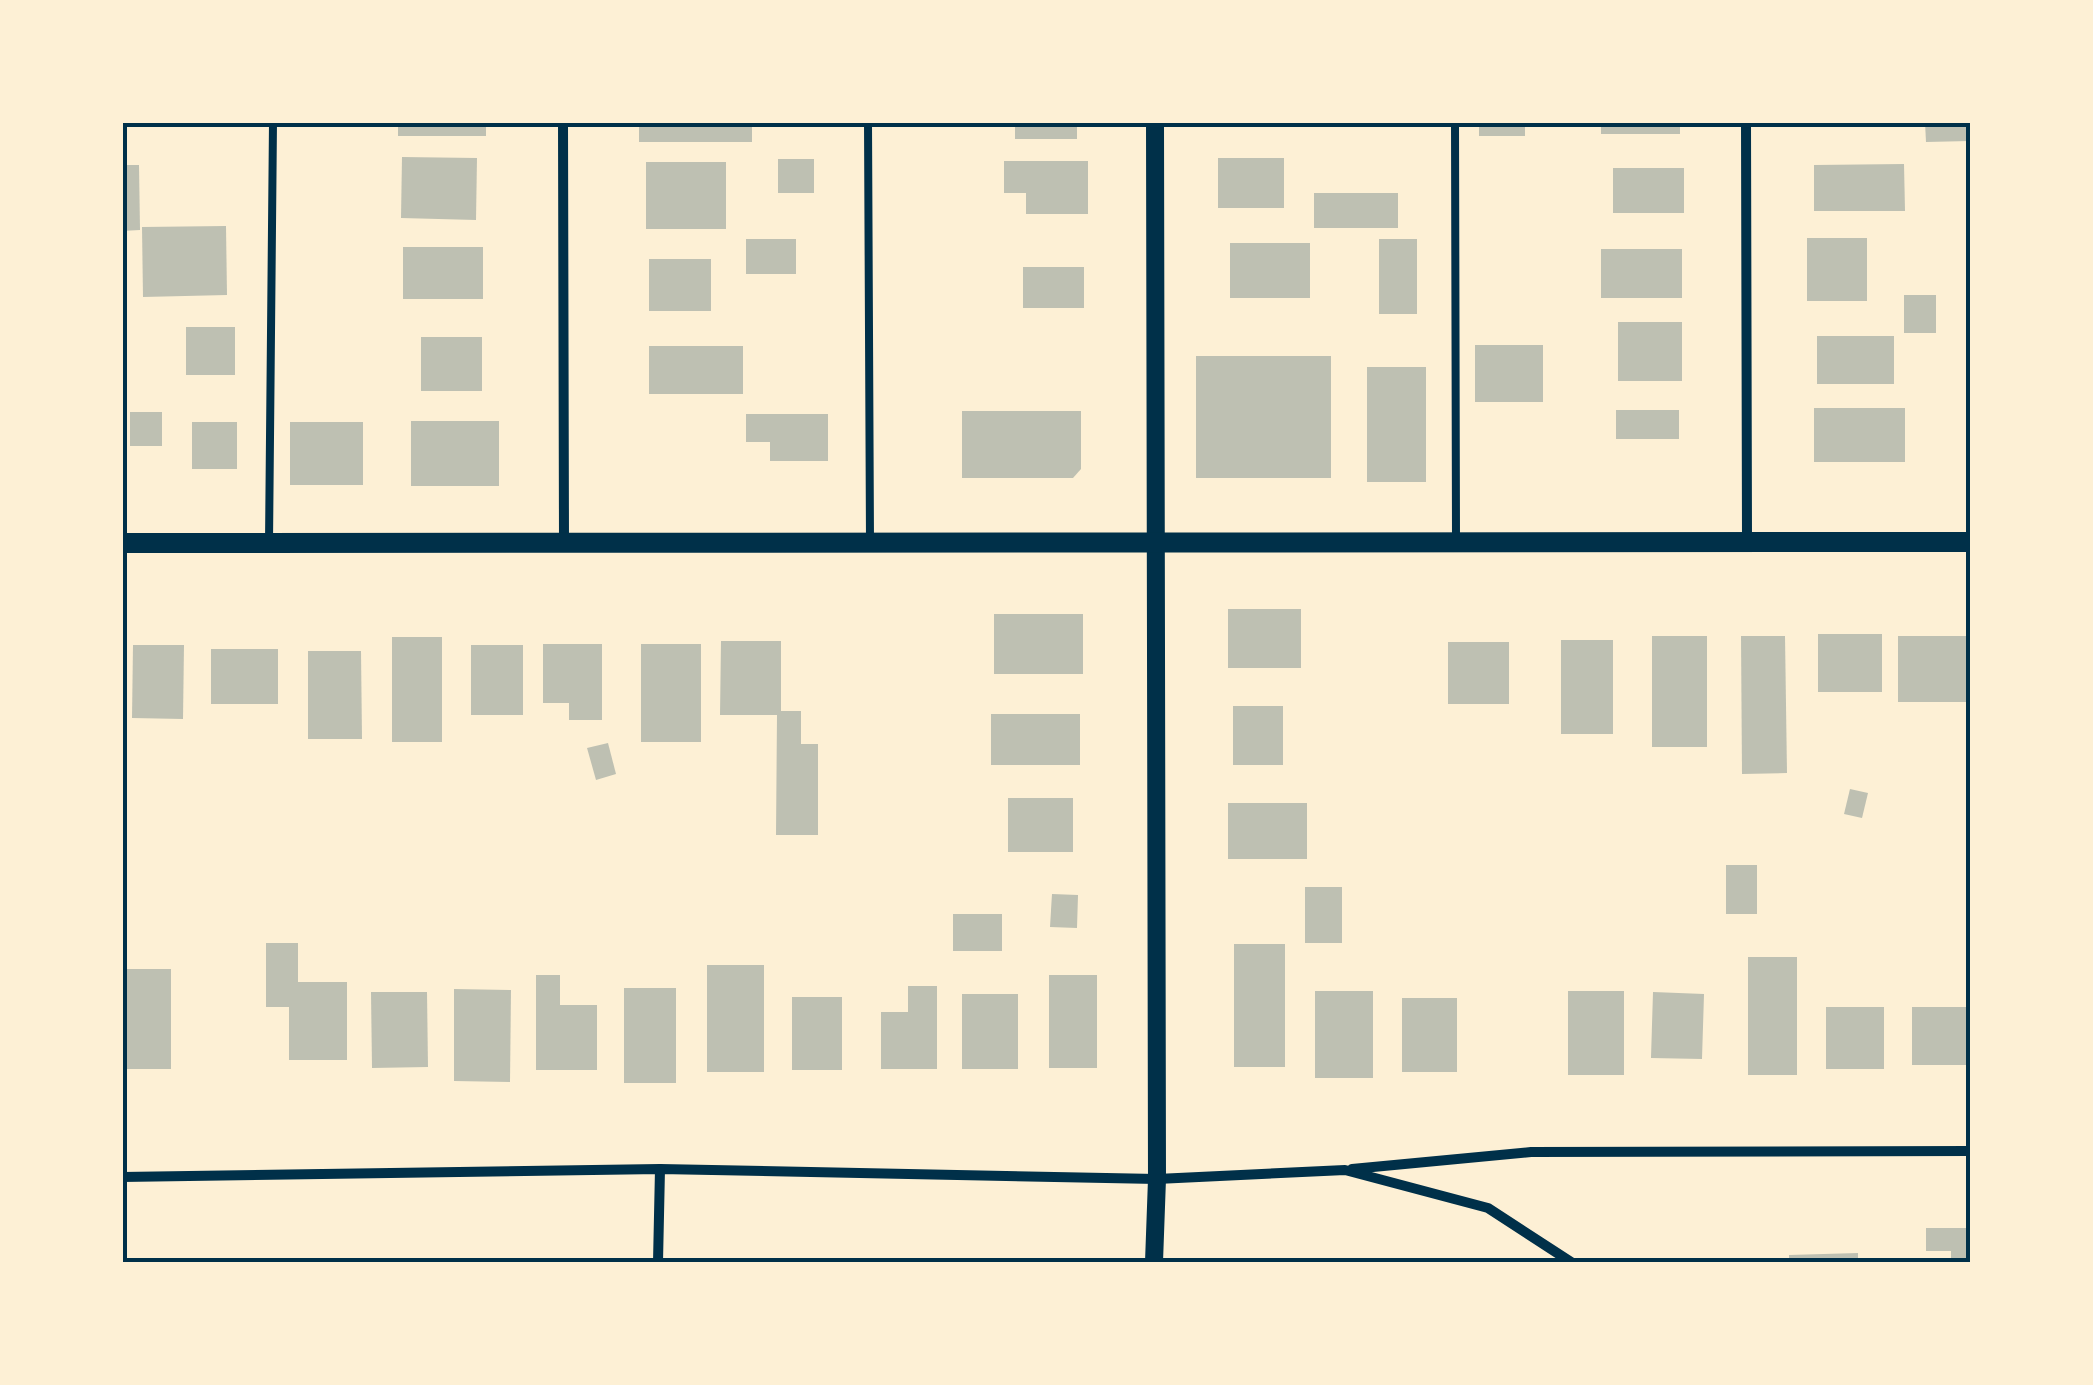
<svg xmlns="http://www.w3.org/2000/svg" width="2093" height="1385" font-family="Lato,sans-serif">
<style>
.building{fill:#bec0b2}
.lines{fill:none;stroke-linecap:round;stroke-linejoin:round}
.service{stroke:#003049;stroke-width:8}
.minor{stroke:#003049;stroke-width:10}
.tertiary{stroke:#003049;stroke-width:18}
.secondary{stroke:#003049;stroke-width:20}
.neatline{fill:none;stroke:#003049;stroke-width:4}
</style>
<rect width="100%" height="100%" fill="#fdf0d5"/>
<g class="building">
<rect x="398" y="122" width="88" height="14"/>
<rect x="639" y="122" width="113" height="20"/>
<rect x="1015" y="122" width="62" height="17"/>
<rect x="1479" y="122" width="46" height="14"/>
<rect x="1601" y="122" width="79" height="12"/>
<polygon points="1925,122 1970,122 1970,141 1926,142"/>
<polygon points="402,157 477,158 476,220 401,218"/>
<rect x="1218" y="158" width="66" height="50"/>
<rect x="778" y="159" width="36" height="34"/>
<polygon points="1004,161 1088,161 1088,214 1026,214 1026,193 1004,193"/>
<rect x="646" y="162" width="80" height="67"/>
<polygon points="1904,164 1905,211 1814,211 1814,165"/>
<polygon points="122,165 139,165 140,230 122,231"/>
<rect x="1613" y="168" width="71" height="45"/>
<rect x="1314" y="193" width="84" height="35"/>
<polygon points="226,226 227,295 143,297 142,227"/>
<rect x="1807" y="238" width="60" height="63"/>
<rect x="746" y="239" width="50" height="35"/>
<rect x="1379" y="239" width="38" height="75"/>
<rect x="1230" y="243" width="80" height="55"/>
<rect x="403" y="247" width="80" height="52"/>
<rect x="1601" y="249" width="81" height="49"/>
<rect x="649" y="259" width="62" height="52"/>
<rect x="1023" y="267" width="61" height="41"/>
<rect x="1904" y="295" width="32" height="38"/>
<rect x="1618" y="322" width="64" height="59"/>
<rect x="186" y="327" width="49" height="48"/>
<rect x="1817" y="336" width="77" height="48"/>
<rect x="421" y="337" width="61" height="54"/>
<rect x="1475" y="345" width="68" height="57"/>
<rect x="649" y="346" width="94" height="48"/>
<rect x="1196" y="356" width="135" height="122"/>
<rect x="1367" y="367" width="59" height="115"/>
<rect x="1814" y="408" width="91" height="54"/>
<rect x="1616" y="410" width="63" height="29"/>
<polygon points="962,411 1081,411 1081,469 1073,478 962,478"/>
<rect x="130" y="412" width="32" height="34"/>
<polygon points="746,414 828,414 828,461 770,461 770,442 746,442"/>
<rect x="411" y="421" width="88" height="65"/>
<rect x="192" y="422" width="45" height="47"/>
<rect x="290" y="422" width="73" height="63"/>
<rect x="1228" y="609" width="73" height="59"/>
<rect x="994" y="614" width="89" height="60"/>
<rect x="1818" y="634" width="64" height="58"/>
<rect x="1652" y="636" width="55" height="111"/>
<polygon points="1741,636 1785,636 1787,773 1742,774"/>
<rect x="1898" y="636" width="68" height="66"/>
<rect x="392" y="637" width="50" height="105"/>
<rect x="1561" y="640" width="52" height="94"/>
<polygon points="721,641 781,641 781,711 801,711 801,744 818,744 818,835 776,835 777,715 720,715"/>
<rect x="1448" y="642" width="61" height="62"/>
<polygon points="543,644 602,644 602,720 569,720 569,703 543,703"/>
<rect x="641" y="644" width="60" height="98"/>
<polygon points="133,645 184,645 183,719 132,718"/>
<rect x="471" y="645" width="52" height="70"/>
<rect x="211" y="649" width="67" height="55"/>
<polygon points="308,651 361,651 362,739 308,739"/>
<rect x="1233" y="706" width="50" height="59"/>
<rect x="991" y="714" width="89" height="51"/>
<polygon points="608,743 616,774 596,780 587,748"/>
<polygon points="1850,789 1868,793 1862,818 1844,814"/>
<rect x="1008" y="798" width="65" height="54"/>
<rect x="1228" y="803" width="79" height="56"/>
<rect x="1726" y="865" width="31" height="49"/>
<rect x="1305" y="887" width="37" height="56"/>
<polygon points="1052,894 1078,895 1077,928 1050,927"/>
<rect x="953" y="914" width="49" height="37"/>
<polygon points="266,943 298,943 298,982 347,982 347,1060 289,1060 289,1007 266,1007"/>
<rect x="1234" y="944" width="51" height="123"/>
<rect x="1748" y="957" width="49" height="118"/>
<rect x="707" y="965" width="57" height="107"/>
<rect x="122" y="969" width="49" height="100"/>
<polygon points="536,975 560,975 560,1005 597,1005 597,1070 536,1070"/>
<rect x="1049" y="975" width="48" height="93"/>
<polygon points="908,986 937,986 937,1069 881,1069 881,1012 908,1012"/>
<rect x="624" y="988" width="52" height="95"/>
<polygon points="454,989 511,990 510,1082 454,1081"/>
<rect x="1315" y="991" width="58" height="87"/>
<rect x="1568" y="991" width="56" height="84"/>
<polygon points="371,992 427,992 428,1067 372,1068"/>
<polygon points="1653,992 1704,994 1702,1059 1651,1058"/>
<rect x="962" y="994" width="56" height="75"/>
<rect x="792" y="997" width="50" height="73"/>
<rect x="1402" y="998" width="55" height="74"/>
<rect x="1826" y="1007" width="58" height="62"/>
<rect x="1912" y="1007" width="58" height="58"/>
<polygon points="1926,1228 1970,1228 1970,1262 1951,1262 1951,1251 1926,1251"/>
<polygon points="1858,1253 1858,1262 1789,1262 1789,1255"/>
</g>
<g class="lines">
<g class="service">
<polyline points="868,122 870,542"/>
<polyline points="1455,122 1456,538"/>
<polyline points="269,543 273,122"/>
</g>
<g class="minor">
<polyline points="563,122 564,543"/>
<polyline points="1746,122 1747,541"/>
<polyline points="1352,1169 1531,1152 1970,1151"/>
<polyline points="122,1177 660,1169 1157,1179 1345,1170 1488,1208 1571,1262"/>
<polyline points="658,1262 660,1169"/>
</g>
<polyline class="tertiary" points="1154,1262 1157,1179 1155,122"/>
<polyline class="secondary" points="122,543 1970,542"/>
</g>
<rect width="2093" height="1385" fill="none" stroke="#fdf0d5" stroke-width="250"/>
<rect x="125" y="125" width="1843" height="1135" class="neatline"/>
</svg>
